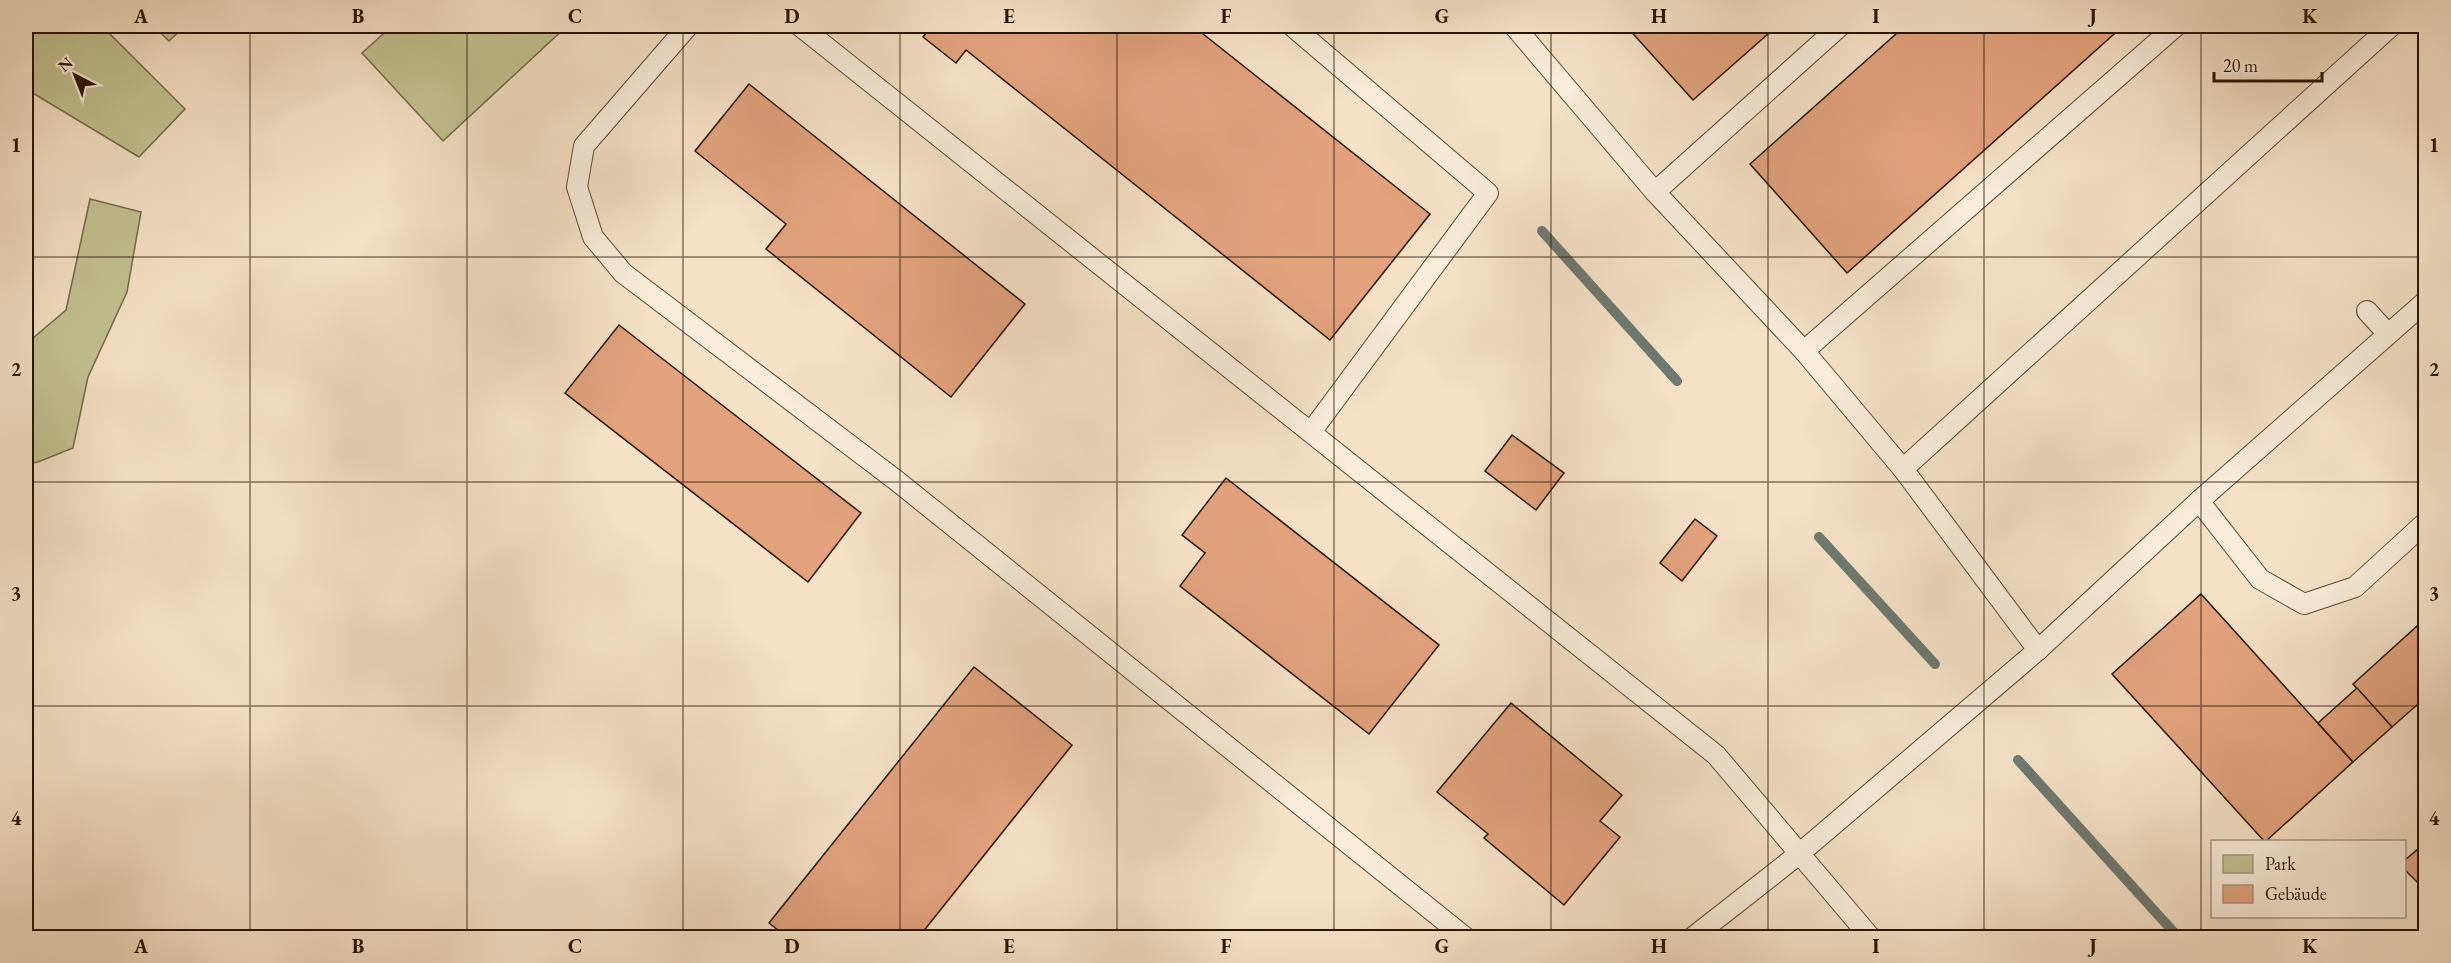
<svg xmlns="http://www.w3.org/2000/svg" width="2451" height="963" font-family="'EB Garamond',serif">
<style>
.green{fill:#c2c191;stroke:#746a49;stroke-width:1.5}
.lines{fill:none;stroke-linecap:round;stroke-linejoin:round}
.stream{stroke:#6e7971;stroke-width:10}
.building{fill:#e1a27c;stroke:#271401;stroke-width:1.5}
.lane-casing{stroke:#5a4732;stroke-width:22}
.lane{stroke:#f8ecda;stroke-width:20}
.grid{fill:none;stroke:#271401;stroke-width:1.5;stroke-opacity:0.55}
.neatline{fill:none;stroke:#271401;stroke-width:2}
.grid-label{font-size:20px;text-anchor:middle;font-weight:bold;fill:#271401}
</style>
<rect width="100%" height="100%" fill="#f4e1c6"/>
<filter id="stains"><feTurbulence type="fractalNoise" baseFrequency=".00333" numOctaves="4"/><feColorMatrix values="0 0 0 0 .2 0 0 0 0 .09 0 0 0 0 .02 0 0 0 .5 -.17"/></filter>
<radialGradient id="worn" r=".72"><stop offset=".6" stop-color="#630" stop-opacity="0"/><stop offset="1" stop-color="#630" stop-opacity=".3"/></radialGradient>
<g class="green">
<polygon points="26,26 102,26 185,109 139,157 26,89"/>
<polygon points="154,26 185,26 169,41"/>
<polygon points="392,26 567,26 443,141 362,53"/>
<polygon points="90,199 141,212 127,292 88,377 73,448 38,462 26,464 26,344 66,310"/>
</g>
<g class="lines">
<g class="stream">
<polyline points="1542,231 1677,381"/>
<polyline points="1819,537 1935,664"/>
<polyline points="2018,760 2179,938"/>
</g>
</g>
<g class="building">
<polygon points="932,26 1193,26 1430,214 1330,340 966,50 956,63 923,37"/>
<polygon points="1626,26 1777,26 1693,100"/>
<polygon points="1905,26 2123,26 1847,273 1750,164"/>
<polygon points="749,84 1025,304 951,397 766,249 786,224 695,151"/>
<polygon points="619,325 861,513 808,582 565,393"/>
<polygon points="1512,435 1564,473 1536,510 1485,471"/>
<polygon points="1226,478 1439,645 1369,734 1180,586 1205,553 1182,535"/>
<polygon points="1695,519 1717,536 1682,581 1660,563"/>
<polygon points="2201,594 2353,762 2265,842 2112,674"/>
<polygon points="2426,618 2426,697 2392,727 2353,684"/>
<polygon points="974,667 1072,745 918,938 788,938 769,923"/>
<polygon points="2357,688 2392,727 2353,762 2318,723"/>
<polygon points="1511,703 1622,795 1600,821 1620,837 1564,905 1484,838 1488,834 1437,792"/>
<polygon points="2426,842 2426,891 2404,869 2404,861"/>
</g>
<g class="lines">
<g class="lane-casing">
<g id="lane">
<polyline points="688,26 584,146 577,187 593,237 623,273 897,481 1466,938"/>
<polyline points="800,26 1716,755 1871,938"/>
<polyline points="1292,26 1488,193 1311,432"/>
<polyline points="1514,26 1655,192 1804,351 1903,469 2038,650"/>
<polyline points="1655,192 1840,26"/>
<polyline points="2367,311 2388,334"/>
<polyline points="1804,351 2176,26"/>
<polyline points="1903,469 2391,26"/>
<polyline points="2199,501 2260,579 2304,604 2355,587 2426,522"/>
<polyline points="1692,938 1799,854 2038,650 2199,501 2426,301"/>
</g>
</g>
<use href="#lane" class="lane"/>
</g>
<path class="grid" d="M250,26V938M467,26V938M683,26V938M900,26V938M1117,26V938M1334,26V938M1551,26V938M1768,26V938M1984,26V938M2201,26V938M26,257H2426M26,482H2426M26,706H2426"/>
<rect width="2451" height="963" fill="none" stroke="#f4e1c6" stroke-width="66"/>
<rect x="2211" y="840" width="195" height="78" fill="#f8ecda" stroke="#a49683" stroke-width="1.5"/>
<rect x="2223" y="855" width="30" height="18" fill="#c2c191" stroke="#a49683" stroke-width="1.5"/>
<text x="2265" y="870" font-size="18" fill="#271401">Park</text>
<rect x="2223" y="885" width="30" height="18" fill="#e1a27c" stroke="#a49683" stroke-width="1.5"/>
<text x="2265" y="900" font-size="18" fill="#271401">Gebäude</text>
<g transform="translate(75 75) rotate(318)" stroke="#f8ecda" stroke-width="4.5" paint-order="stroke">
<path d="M0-4.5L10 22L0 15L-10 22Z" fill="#271401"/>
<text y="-9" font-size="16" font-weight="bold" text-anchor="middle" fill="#271401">N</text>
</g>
<path d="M2214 72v9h108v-9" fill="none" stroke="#271401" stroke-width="3"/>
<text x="2223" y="72" font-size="18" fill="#271401" stroke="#f8ecda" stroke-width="4.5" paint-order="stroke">20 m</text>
<rect x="33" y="33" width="2385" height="897" class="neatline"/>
<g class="grid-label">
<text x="141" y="23">A</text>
<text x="358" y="23">B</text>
<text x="575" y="23">C</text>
<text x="792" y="23">D</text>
<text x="1009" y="23">E</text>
<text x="1226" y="23">F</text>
<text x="1442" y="23">G</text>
<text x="1659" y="23">H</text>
<text x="1876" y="23">I</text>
<text x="2093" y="23">J</text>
<text x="2310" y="23">K</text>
<text x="16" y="152">1</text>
<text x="2434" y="152">1</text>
<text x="16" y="376">2</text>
<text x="2434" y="376">2</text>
<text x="16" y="600">3</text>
<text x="2434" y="600">3</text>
<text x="16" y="825">4</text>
<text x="2434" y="825">4</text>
<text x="141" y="953">A</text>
<text x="358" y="953">B</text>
<text x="575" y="953">C</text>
<text x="792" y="953">D</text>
<text x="1009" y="953">E</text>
<text x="1226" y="953">F</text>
<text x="1442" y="953">G</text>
<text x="1659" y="953">H</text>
<text x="1876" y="953">I</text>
<text x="2093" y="953">J</text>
<text x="2310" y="953">K</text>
</g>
<rect width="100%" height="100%" filter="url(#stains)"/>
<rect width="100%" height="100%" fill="url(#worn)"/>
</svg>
